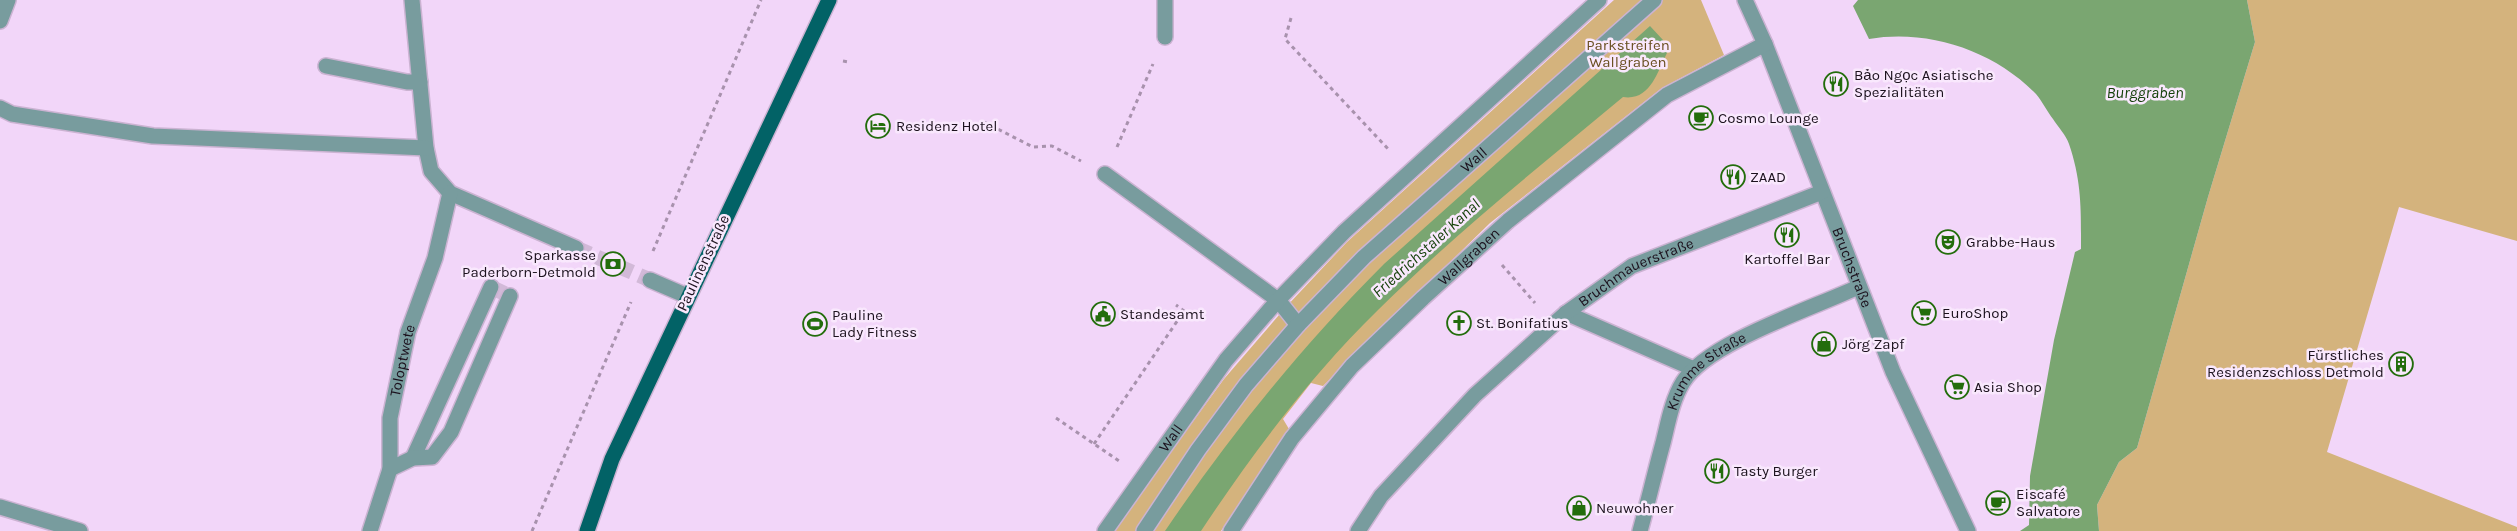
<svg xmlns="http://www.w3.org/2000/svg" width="2517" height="531" font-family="Karla,sans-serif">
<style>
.green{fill:#d4b37d}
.water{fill:#7aa671}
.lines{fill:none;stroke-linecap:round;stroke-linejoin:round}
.minor-tunnel{stroke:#d2b9d8;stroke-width:15;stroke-dasharray:15 8;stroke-linecap:butt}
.minor-casing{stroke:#cbb3d2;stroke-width:18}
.major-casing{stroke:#cbb3d2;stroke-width:18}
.path{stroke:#a892ad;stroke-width:3;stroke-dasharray:4 4;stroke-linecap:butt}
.minor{stroke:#789c9e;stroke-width:15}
.major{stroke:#026266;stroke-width:15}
.labels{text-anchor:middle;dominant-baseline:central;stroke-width:5;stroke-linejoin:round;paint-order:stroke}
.park-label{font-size:15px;fill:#694f21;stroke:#f9e8fd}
.poi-label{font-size:15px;fill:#1c121e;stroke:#f9e8fd;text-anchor:start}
.street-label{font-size:15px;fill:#1c121e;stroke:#f9e8fd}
.water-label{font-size:16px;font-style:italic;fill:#15410a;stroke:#f9e8fd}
</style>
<rect width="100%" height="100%" fill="#f2d6f9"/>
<g class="green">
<polygon points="1614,0 1701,0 1724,55 1662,88 1490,223 1323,386 1311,383 1283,419 1289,429 1221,531 1113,531 1224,379 1285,308 1347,242"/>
<polygon points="2247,0 2517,0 2517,241 2399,207 2327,452 2517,527 2517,531 2099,531 2097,505 2119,462 2137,448 2208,197 2255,42"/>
</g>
<g class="water">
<path d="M1858,0H2247L2255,42L2208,197L2137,448L2119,462L2097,505L2099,531H2020L2029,525L2030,476L2054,340L2075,252L2081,249C2081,211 2082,182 2069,144C2066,135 2058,127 2053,119C2047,111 2042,101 2036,94C1993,50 1928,29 1869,39L1853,6Z"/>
<path d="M1650,26L1663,40L1667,53C1657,73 1650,101 1623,97C1540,166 1455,234 1378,310C1312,374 1252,454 1201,531H1165C1230,435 1302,346 1384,264Z"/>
</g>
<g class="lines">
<g class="minor-tunnel">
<polyline points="576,248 650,280"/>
<polyline points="491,287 510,296"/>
</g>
<g class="minor-casing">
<g id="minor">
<polyline points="412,0 426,148 431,171 450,193 576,248"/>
<polyline points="1165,0 1165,37"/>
<path id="s1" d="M1745,0L1765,44L1893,372L1968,531"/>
<polyline points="0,21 8,0"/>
<polyline points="326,66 407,82 420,82"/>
<polyline points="0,108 12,114 153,136 426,148"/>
<polyline points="1105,174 1278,300 1298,325"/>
<polyline points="650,280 687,296"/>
<polyline points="1566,313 1694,369"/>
<polyline points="413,458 491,287"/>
<polyline points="390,469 413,458 432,457 451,432 510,296"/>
<polyline points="0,507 80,531"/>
<path id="s2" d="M370,531L390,469V418L408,332L435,258L450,193"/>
<path id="s3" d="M1105,531L1226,360L1278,300L1344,232L1599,0"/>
<path id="s4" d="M1144,531L1198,450L1246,385L1298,325L1364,257L1654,0"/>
<path id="s5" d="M1231,531L1292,438L1352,366L1423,298L1508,221L1667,95L1765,44"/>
<path id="s6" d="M1358,531L1381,496L1475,395L1566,313L1632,266L1822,192"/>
<path id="s7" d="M1640,531C1648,502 1655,472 1663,443C1668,423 1672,400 1683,382C1708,342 1814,308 1858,287"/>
</g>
</g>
<g class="major-casing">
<polyline id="major" points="587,531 612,459 829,0"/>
</g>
<g class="path">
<polyline points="1291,18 1285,39 1390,151"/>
<polyline points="843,61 849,62"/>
<polyline points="984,122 1033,147 1052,146 1081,161"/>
<polyline points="1117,147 1153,64"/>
<polyline points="653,251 761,0"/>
<polyline points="1502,265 1535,303"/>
<polyline points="1056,418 1119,461"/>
<polyline points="1094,444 1184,311 1176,305"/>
<polyline points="532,531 631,302"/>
</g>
<use href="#minor" class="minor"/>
<use href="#major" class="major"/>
</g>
<defs>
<g id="restaurant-ring" transform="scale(1.25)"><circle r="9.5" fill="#f9e8fd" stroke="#236d0c" stroke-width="1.5"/><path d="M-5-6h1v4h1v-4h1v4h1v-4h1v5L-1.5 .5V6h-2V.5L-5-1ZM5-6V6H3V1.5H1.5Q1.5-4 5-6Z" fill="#236d0c"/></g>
<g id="cafe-ring" transform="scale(1.25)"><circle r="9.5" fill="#f9e8fd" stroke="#236d0c" stroke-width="1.5"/><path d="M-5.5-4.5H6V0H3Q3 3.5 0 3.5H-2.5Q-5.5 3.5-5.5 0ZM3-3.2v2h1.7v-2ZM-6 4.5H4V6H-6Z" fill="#236d0c"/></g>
<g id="hotel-ring" transform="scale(1.25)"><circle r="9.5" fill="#f9e8fd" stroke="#236d0c" stroke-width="1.5"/><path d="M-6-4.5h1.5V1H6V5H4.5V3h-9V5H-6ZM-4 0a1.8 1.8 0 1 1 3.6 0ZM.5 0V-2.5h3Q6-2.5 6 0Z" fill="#236d0c"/></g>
<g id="theatre-ring" transform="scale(1.25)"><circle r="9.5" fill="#f9e8fd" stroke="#236d0c" stroke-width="1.5"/><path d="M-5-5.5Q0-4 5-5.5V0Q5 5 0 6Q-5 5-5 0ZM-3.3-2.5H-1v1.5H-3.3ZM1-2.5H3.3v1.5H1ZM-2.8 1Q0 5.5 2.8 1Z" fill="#236d0c"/></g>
<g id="bank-ring" transform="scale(1.25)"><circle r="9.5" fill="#f9e8fd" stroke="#236d0c" stroke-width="1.5"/><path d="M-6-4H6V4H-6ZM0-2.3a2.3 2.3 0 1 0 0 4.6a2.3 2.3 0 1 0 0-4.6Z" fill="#236d0c"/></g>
<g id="supermarket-ring" transform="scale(1.25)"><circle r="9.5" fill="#f9e8fd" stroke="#236d0c" stroke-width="1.5"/><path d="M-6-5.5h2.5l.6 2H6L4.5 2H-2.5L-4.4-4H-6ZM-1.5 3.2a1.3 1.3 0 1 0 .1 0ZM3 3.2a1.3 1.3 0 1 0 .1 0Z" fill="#236d0c"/></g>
<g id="civic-ring" transform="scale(1.25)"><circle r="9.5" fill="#f9e8fd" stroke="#236d0c" stroke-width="1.5"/><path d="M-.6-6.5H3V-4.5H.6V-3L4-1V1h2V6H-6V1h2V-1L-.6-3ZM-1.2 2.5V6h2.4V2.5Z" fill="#236d0c"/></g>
<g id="church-ring" transform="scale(1.25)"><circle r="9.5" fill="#f9e8fd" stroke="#236d0c" stroke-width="1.5"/><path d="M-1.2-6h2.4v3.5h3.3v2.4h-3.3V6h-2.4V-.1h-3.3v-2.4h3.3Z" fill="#236d0c"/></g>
<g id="stadium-ring" transform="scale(1.25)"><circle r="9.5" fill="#f9e8fd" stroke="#236d0c" stroke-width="1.5"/><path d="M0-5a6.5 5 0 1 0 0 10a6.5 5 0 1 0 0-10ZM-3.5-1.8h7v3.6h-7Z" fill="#236d0c"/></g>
<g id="shop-ring" transform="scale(1.25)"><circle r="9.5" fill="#f9e8fd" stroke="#236d0c" stroke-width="1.5"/><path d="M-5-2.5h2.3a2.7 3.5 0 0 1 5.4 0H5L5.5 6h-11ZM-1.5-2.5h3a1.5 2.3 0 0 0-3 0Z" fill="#236d0c"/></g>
<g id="building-ring" transform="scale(1.25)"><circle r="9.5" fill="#f9e8fd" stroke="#236d0c" stroke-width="1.5"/><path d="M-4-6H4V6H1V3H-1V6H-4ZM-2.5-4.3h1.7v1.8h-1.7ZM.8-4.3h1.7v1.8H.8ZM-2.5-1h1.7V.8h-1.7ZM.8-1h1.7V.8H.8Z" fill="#236d0c"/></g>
</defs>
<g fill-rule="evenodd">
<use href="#restaurant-ring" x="1836" y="84"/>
<use href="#cafe-ring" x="1701" y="118"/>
<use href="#hotel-ring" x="878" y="126"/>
<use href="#restaurant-ring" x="1733" y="177"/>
<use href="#restaurant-ring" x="1787" y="235"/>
<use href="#theatre-ring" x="1948" y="242"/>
<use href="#bank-ring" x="613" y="264"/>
<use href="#supermarket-ring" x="1924" y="313"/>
<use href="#civic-ring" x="1103" y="314"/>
<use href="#church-ring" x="1459" y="323"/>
<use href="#stadium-ring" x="815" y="324"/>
<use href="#shop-ring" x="1824" y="344"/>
<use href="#building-ring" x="2401" y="364"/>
<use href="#supermarket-ring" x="1957" y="387"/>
<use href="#restaurant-ring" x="1717" y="471"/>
<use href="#cafe-ring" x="1998" y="503"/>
<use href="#shop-ring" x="1579" y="508"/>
</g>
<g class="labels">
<g class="park-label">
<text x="1628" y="45">Parkstreifen<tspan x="1628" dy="17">Wallgraben</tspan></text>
</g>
<g class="poi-label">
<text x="1854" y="75">Bảo Ngọc Asiatische<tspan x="1854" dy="17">Spezialitäten</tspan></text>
<text x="1718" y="118">Cosmo Lounge</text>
<text x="896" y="126">Residenz Hotel</text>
<text x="1750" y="177">ZAAD</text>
<text x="1966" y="242">Grabbe-Haus</text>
<text x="596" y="255" text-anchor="end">Sparkasse<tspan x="596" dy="17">Paderborn-Detmold</tspan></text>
<text x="1787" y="259" text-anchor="middle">Kartoffel Bar</text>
<text x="1942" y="313">EuroShop</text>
<text x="1120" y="314">Standesamt</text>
<text x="832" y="315">Pauline<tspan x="832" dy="17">Lady Fitness</tspan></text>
<text x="1476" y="323">St. Bonifatius</text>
<text x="1842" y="344">Jörg Zapf</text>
<text x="2384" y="355" text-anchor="end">Fürstliches<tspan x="2384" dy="17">Residenzschloss Detmold</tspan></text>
<text x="1974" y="387">Asia Shop</text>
<text x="1734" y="471">Tasty Burger</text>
<text x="2016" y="494">Eiscafé<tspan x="2016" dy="17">Salvatore</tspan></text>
<text x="1596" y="508">Neuwohner</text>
</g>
<g class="street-label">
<text stroke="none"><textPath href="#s4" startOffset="499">Wall</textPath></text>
<text stroke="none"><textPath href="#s5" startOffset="365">Wallgraben</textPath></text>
<text transform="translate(703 263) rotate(-65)">Paulinenstraße</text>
<text stroke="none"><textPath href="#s1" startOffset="288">Bruchstraße</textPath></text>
<text stroke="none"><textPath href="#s6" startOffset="384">Bruchmauerstraße</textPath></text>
<text stroke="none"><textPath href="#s2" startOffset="175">Toloptwete</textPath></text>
<text stroke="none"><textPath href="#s7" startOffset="179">Krumme Straße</textPath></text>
<text stroke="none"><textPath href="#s3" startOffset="114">Wall</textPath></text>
</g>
<g class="water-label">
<text x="2145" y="92">Burggraben</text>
<text transform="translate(1426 248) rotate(-42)">Friedrichstaler Kanal</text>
</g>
</g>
</svg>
